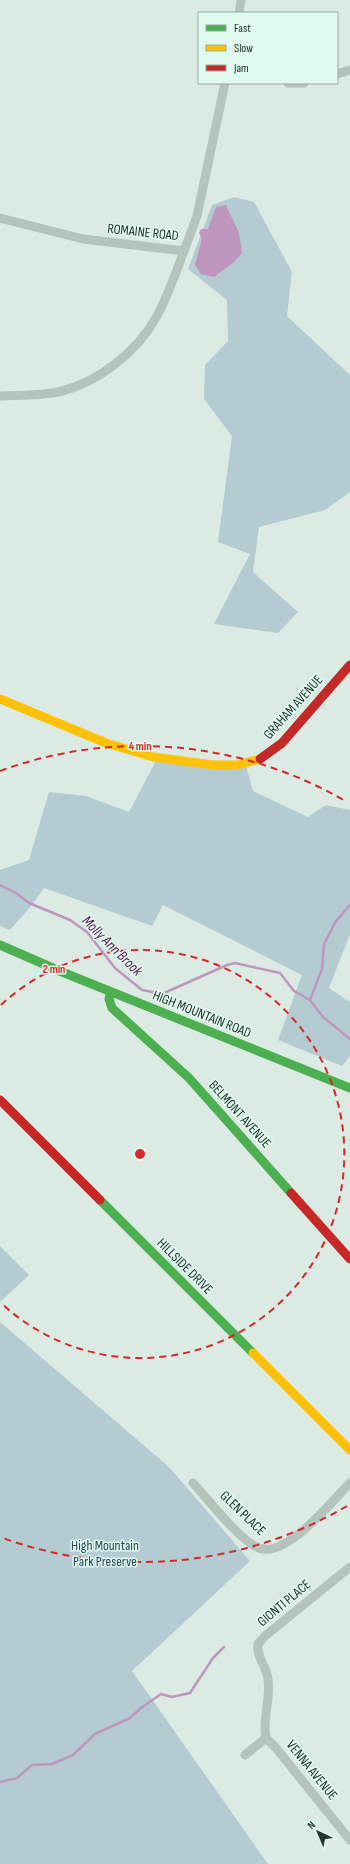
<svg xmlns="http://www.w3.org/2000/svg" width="350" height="1864" font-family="'Sofia Sans Condensed',sans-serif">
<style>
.green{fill:#b3cbd1}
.water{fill:#be96be}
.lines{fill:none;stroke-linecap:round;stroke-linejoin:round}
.stream{stroke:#be96be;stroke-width:2.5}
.street{stroke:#b4c4bc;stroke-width:9}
.fast{stroke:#4caf50;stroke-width:9}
.slow{stroke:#ffc107;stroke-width:9}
.jam{stroke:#c62828;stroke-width:9}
.ring{fill:none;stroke:#d62828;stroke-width:2;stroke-dasharray:7 5}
.labels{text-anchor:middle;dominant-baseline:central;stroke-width:3;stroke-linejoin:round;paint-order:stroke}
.street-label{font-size:14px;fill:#233429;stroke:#e0faef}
.park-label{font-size:14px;fill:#254254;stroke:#e0faef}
.water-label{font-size:15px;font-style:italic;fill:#581652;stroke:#e0faef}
.centre{fill:#d62828;stroke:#e0faef;stroke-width:2}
.ring-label{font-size:12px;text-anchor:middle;font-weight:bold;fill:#d62828;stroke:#e0faef;stroke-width:3;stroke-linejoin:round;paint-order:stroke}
</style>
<rect width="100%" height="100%" fill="#dbebe4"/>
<g class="green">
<polygon points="234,197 254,202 292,272 287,316 350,375 350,492 325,510 259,527 253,572 298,612 278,633 214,624 250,554 218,542 232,436 204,399 205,365 228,341 227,300 188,269 212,205"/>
<polygon points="159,755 246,766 253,791 308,817 326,805 350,810 350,934 329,988 350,1002 350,1056 342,1066 278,1040 302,975 163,905 152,926 44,888 31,906 10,930 0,926 0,870 29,860 49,792 86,796 129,812"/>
<polygon points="0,1246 29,1275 0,1302"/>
<polygon points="0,1322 169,1467 250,1561 132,1671 268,1864 0,1864"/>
</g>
<polygon class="water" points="226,205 239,233 242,253 234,262 214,277 201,274 195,265 202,238 199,233 201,229 208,229 216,207"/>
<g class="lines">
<g class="stream">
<polyline points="0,885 16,893 29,903 70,920 87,932 115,968 142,990 162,994 227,965 235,963 280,973 294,991 310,1000 323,1017 350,1039"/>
<polyline points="310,1000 322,969 324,944 336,921 350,905"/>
<polyline points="0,1782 17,1778 32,1765 52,1764 73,1755 95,1734 130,1718 141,1708 161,1694 172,1697 190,1693 213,1658 224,1647"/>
</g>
<g class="street">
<polyline points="239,13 241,0"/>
<polyline points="337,74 350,70"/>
<polyline points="288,83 304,83"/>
<polyline points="0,218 83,239 184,251 197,216 225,83"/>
<path d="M0,396C19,395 39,396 58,392C98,383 137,352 157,316C168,295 176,273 184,251"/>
<path d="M193,1483C209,1500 239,1540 259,1548C286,1559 333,1500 350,1483"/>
<path d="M266,1738C262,1718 271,1699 268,1679C267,1667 256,1657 258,1644L265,1636L350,1567"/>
<polyline points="266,1738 276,1748 350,1840"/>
<polyline points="245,1755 266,1738"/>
</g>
<g class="fast">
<polyline points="0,945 62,972 350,1088"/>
<polyline points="111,992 109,999 112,1008 189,1078 291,1193"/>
<polyline points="100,1200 253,1353"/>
</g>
<g class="slow">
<polyline points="0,699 106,743 153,757 213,765 237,765 260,759"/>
<polyline points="253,1353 350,1450"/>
</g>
<g class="jam">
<polyline points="260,759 282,743 350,665"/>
<polyline points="0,1100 100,1200"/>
<polyline points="291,1193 350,1259"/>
</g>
</g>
<g class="ring">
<path d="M1 1005A204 204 0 1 1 1 1303"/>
<path d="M347 1506A408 408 0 0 1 0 1537M0 771A408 408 0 0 1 347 802"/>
</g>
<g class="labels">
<g class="street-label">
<text transform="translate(143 232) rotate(6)">ROMAINE ROAD</text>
<text transform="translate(293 707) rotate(-48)">GRAHAM AVENUE</text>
<text transform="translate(202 1014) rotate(22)">HIGH MOUNTAIN ROAD</text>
<text transform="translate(240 1114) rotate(48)">BELMONT AVENUE</text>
<text transform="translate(185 1266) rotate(45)">HILLSIDE DRIVE</text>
<text transform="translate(243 1513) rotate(44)">GLEN PLACE</text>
<text transform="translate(284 1603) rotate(-40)">GIONTI PLACE</text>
<text transform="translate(312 1770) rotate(51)">VENNA AVENUE</text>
</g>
<g class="park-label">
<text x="105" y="1545">High Mountain<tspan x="105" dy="16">Park Preserve</tspan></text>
</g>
<g class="water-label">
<text transform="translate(112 946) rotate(45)">Molly Ann Brook</text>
</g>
</g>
<circle cx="140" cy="1154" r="6" class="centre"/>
<g class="ring-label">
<text x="140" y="750">4 min</text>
<text x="54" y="973">2 min</text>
</g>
<rect x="198" y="12" width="140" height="72" fill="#e0faef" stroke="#94aba0"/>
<rect x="206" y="25" width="20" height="6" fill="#4caf50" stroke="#94aba0"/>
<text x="234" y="32" font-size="12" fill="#233429">Fast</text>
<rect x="206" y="45" width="20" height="6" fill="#ffc107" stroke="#94aba0"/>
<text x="234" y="52" font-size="12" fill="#233429">Slow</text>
<rect x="206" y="65" width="20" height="6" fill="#c62828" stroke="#94aba0"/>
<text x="234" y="72" font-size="12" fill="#233429">Jam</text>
<g transform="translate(318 1832) rotate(316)" stroke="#e0faef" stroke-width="3" paint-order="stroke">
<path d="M0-3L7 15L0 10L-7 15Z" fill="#233429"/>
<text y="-6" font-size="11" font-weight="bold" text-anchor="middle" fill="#233429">N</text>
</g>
</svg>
